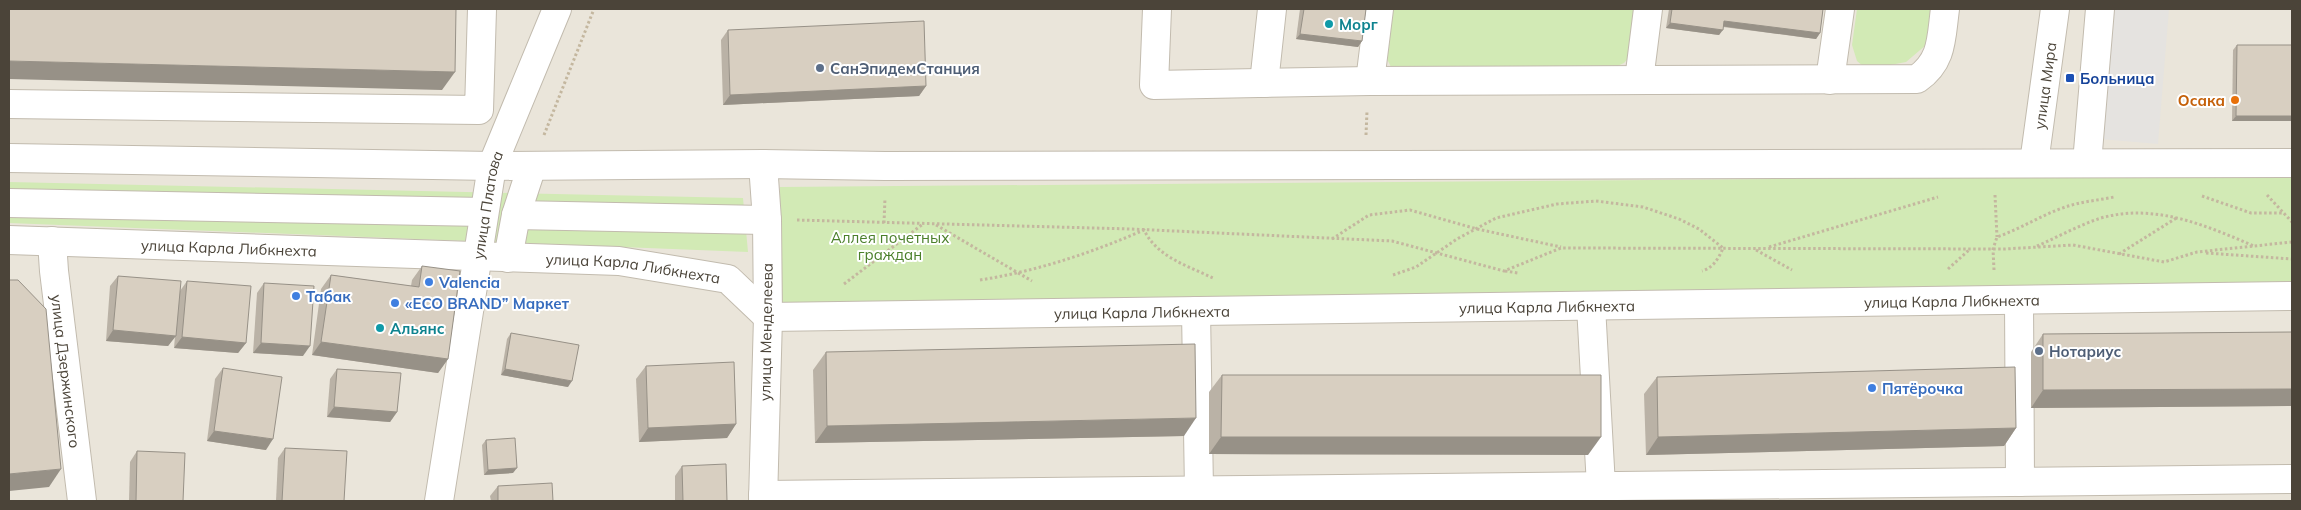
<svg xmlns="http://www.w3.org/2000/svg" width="2301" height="510" font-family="Mulish,sans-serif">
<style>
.residential{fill:#eae5da}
.green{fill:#d2eab5}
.parking{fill:#e5e3e0}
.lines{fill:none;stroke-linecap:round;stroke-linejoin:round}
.minor-casing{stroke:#c2bbae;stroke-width:30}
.path{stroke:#c4b79f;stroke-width:3;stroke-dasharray:2.5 2.5;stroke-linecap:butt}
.minor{stroke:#fff;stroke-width:28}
.wall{fill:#bab2a6}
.shaded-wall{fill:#979187}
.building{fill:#d8cfc1;stroke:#979187}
.culture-dot{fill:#0f9aa8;stroke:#fff;stroke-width:2}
.service-dot{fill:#5c6f8a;stroke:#fff;stroke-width:2}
.transit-dot{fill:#1a4fb4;stroke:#fff;stroke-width:2}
.food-dot{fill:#e8710a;stroke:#fff;stroke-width:2}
.shop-dot{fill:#3f7fe0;stroke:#fff;stroke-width:2}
.labels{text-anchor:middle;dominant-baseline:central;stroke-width:4;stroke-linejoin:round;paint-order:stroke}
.culture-label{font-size:15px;font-weight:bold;fill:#0d838f;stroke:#fff;text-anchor:start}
.service-label{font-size:15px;font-weight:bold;fill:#4e5e75;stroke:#fff;text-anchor:start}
.transit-label{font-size:15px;font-weight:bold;fill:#164399;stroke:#fff;text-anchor:start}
.street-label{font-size:15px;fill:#4b4439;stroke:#fff}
.food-label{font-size:15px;font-weight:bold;fill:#c56008;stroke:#fff;text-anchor:end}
.park-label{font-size:15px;fill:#4a7f2a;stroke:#fff}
.shop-label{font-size:15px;font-weight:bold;fill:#366cbe;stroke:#fff;text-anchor:start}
</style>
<rect width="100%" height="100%" fill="#f6f3ec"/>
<rect class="residential" x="9" y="9" width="2283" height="492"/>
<g class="green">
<polygon points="1390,9 1637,9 1631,55 1624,63 1613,68 1404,74 1391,67 1385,55"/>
<polygon points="1857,9 1937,9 1926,45 1906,62 1885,66 1863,66 1857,61 1852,45"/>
<polygon points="2292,175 2292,289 777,306 780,187"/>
<polygon points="9,182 743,198 748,252 9,223"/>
</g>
<polygon class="parking" points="2111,9 2169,9 2158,144 2100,139"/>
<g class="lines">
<g class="minor-casing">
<g id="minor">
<path d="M1157,9L1154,85L1370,81L1917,79C1943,61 1941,38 1945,9"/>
<polyline points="1639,80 1648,9"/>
<polyline points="1830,80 1840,9"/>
<polyline points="1370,81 1379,9"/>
<polyline points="1264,83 1272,9"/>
<polyline points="9,104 479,110 482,9"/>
<polyline points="9,158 492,166 763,164 885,166 2292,163"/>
<path id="s1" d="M2034,163L2055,9"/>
<polyline points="2087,163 2100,9"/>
<polyline points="763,164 767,220 768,317 763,501"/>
<polyline points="9,203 484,212"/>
<polyline points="516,215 767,220"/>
<path id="s2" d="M9,240L619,261L728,279L768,317L2292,296"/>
<path id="s3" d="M52,241L54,271L82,501"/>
<polyline points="508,258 516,215 532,166"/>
<polyline points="2019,300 2020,482"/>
<polyline points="1591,306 1601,486"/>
<polyline points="1196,311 1199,490"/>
<polyline points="763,495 2292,479"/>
<path id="s4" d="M439,501L492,166L557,9"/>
</g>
</g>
<g class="path">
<polyline points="544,135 594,9"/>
<polyline points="1366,135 1367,111"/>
<polyline points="1995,195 1997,237"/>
<polyline points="2267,195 2292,222"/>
<polyline points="2202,196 2251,213 2284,213"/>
<polyline points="797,220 1131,229 1392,241 1504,271 1561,248 2005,249 2073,245 2164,262 2197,252 2292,242"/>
<polyline points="884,223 885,198"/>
<polyline points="936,225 1032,281"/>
<polyline points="1332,239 1369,215 1410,210 1477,229 1561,247"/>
<path d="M2037,246C2058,237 2079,225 2101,218C2154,203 2205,225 2254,246"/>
<polyline points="1769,247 1938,197"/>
<polyline points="1756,250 1792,270"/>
<polyline points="2206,253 2292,259"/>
<polyline points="2119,254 2178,217"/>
<polyline points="1948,269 1969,250"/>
<path d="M1994,270L1993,249L1997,237C2023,228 2046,212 2072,205C2086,201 2100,200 2114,197"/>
<polyline points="1505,271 1518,273"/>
<path d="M1393,275L1416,267L1457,239L1496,218L1557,204L1596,201L1643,207L1679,219L1699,229L1723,248C1719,258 1713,268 1702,271"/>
<path d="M980,280C1037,271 1091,253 1144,230C1157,257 1188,266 1213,278"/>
<polyline points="844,284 923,224"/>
</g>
<use href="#minor" class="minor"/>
</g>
<g class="wall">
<polygon points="1300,9 1366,9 1362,41 1358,47 1296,39"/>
<polygon points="1669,9 1823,9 1820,33 1816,39 1723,27 1719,35 1666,28"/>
<polygon points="728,30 926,86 919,96 723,105 721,40"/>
<polygon points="2237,45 2292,45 2292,121 2232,121 2233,50"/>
<polygon points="422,266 448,359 438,373 312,355 321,289 331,275 411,286 412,280"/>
<polygon points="118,276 180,291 187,281 246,343 238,353 174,348 175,336 168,346 106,341 110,286"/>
<polygon points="264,283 303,356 253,353 257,293"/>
<polygon points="2292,332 2292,406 2031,408 2031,352 2043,334"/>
<polygon points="511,333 568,387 501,375 507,339"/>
<polygon points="826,352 1184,436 815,443 813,370"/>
<polygon points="646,366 736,424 727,438 639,442 636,379"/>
<polygon points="223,368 266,450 207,441 215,379"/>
<polygon points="337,369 397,412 390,422 327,417 330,379"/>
<polygon points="1222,375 1588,455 1209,454 1209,392"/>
<polygon points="1657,377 2016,428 2004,446 1646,455 1644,394"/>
<polygon points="486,440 513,473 484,475 482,445"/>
<polygon points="285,448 344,501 276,501 278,458"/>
<polygon points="137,451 183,501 129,501 130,462"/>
<polygon points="682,466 727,501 675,501 675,476"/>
<polygon points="498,486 553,501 491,501 490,496"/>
</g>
<g class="shaded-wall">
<polygon points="1724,21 1820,33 1816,39 1720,26"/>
<polygon points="1670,23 1723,30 1719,35 1666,28"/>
<polygon points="1300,34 1362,41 1358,47 1296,39"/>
<polygon points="9,61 455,72 442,90 9,79"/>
<polygon points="926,86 919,96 723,105 730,95"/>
<polygon points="2236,116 2292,116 2292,121 2232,121"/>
<polygon points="113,330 176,336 168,346 106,341"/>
<polygon points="182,337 246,343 238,353 174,348"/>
<polygon points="321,342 448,359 438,373 312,355"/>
<polygon points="261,343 310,346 303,356 253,353"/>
<polygon points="505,369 572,381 568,387 501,375"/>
<polygon points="2292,389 2292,406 2031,408 2043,390"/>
<polygon points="334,407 397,412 390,422 327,417"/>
<polygon points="1196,418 1184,436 815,443 827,426"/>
<polygon points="736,424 727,438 639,442 648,428"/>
<polygon points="2016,428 2004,446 1646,455 1658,437"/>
<polygon points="214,431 273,439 266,450 207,441"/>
<polygon points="1221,437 1601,437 1588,455 1209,454"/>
<polygon points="517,468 513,473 484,475 488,470"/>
<polygon points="61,469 49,487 9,491 9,474"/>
</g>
<g class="building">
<polygon points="9,9 456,9 455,72 9,61"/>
<polygon points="1304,9 1366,9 1362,41 1300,34"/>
<polygon points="1672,9 1823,9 1820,33 1724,21 1723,30 1670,23"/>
<polygon points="924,21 926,86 730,95 728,30"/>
<polygon points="2237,45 2292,45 2292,116 2236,116"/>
<polygon points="422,266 460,271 448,359 321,342 331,275 419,287"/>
<polygon points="118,276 181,281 176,336 113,330"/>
<polygon points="9,280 18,280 46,309 61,469 9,474"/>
<polygon points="187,281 251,286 246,343 182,337"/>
<polygon points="264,283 314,286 310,346 261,343"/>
<polygon points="2292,332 2292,389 2043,390 2043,334"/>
<polygon points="511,333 579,345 572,381 505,369"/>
<polygon points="1195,344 1196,418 827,426 826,352"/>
<polygon points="734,362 736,424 648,428 646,366"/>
<polygon points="2015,367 2016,428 1658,437 1657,377"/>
<polygon points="223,368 282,377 273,439 214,431"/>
<polygon points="337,369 401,373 397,412 334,407"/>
<polygon points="1222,375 1601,375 1601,437 1221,437"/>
<polygon points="515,438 517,468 488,470 486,440"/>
<polygon points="285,448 347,451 344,501 282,501"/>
<polygon points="137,451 185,453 183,501 136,501"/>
<polygon points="726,464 727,501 683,501 682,466"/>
<polygon points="552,483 553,501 498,501 498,486"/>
</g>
<g class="culture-dot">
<circle cx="1329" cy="24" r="5"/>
<circle cx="380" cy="328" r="5"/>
</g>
<g class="service-dot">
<circle cx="820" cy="68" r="5"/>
<circle cx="2039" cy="351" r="5"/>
</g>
<rect class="transit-dot" x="2065" y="73" width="10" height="10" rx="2.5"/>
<circle class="food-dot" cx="2235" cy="100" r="5"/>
<g class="shop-dot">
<circle cx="429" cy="282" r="5"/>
<circle cx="296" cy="296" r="5"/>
<circle cx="395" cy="303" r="5"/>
<circle cx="1872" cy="388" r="5"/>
</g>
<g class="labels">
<g class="culture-label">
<text x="1339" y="24">Морг</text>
<text x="390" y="328">Альянс</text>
</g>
<g class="service-label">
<text x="830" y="68">СанЭпидемСтанция</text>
<text x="2049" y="351">Нотариус</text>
</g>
<g class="transit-label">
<text x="2080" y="78">Больница</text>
</g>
<g class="street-label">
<text stroke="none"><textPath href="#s1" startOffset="78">улица Мира</textPath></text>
<text stroke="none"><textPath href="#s4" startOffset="300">улица Платова</textPath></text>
<text stroke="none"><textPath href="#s2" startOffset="220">улица Карла Либкнехта</textPath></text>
<text stroke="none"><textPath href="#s2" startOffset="625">улица Карла Либкнехта</textPath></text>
<text stroke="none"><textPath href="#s2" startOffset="1960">улица Карла Либкнехта</textPath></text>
<text stroke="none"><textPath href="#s2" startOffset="1555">улица Карла Либкнехта</textPath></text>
<text stroke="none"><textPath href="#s2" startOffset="1150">улица Карла Либкнехта</textPath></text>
<text transform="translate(766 332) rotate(-89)">улица Менделеева</text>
<text stroke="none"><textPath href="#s3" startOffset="131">улица Дзержинского</textPath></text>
</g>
<g class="food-label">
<text x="2225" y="100">Осака</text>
</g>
<g class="park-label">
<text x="890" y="237">Аллея почетных<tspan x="890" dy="17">граждан</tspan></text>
</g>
<g class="shop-label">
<text x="439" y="282">Valencia</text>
<text x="306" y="296">Табак</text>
<text x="405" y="303">«ECO BRAND” Маркет</text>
<text x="1882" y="388">Пятёрочка</text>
</g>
</g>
<rect width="2301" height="510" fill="none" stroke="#4b4439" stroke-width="20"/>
</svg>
